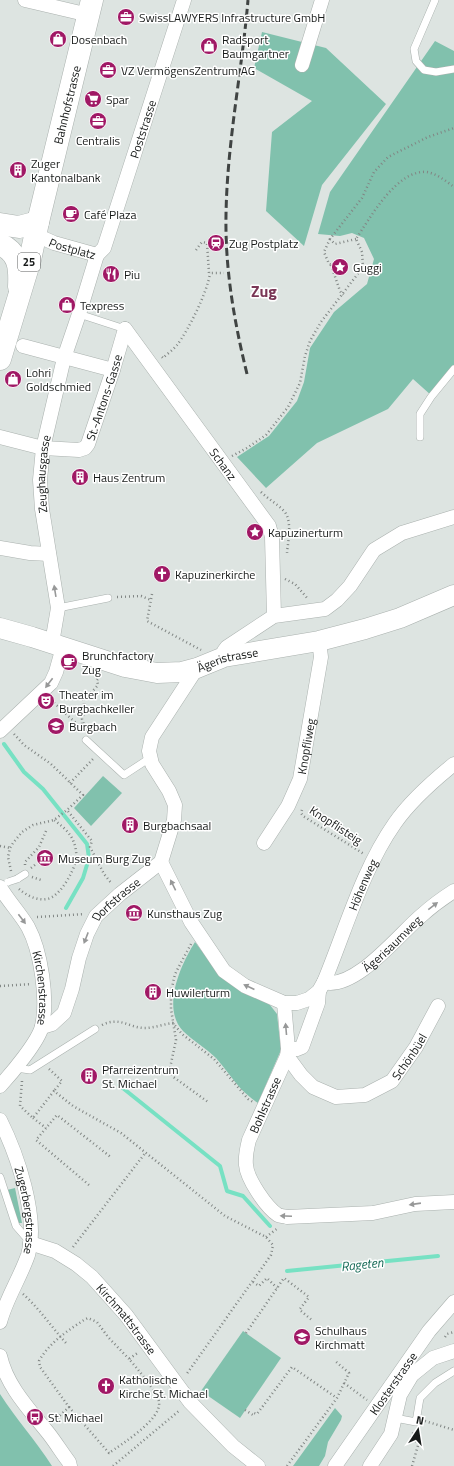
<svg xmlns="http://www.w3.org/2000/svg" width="454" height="1466" font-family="'Titillium Web',sans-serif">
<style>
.green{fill:#81c1ad}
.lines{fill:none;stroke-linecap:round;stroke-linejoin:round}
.stream{stroke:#77e1c3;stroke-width:4}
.service-casing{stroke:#aab1ae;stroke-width:8}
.minor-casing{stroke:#aab1ae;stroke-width:15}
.secondary-casing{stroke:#aab1ae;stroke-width:21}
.primary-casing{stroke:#aab1ae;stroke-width:23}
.path{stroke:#818684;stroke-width:2.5;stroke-dasharray:1 3;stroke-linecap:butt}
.service{stroke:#fff;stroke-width:7}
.minor{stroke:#fff;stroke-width:14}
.secondary{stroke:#fff;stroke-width:20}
.primary{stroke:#fff;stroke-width:22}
.rail{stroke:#404443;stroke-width:3;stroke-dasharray:8 4;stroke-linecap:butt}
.service-bridge-casing{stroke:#aab1ae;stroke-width:8;stroke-linecap:butt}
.service-bridge{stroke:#fff;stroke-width:7}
.oneway{fill:#979898}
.labels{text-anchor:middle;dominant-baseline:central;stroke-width:3;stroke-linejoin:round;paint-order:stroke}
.shield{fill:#fff;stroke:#5d5f5e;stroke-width:1}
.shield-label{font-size:11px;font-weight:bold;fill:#171a19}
.poi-label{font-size:12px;fill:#171a19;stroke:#fff;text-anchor:start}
.street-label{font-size:12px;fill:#171a19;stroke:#fff}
.water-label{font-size:13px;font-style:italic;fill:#116753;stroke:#fff}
.district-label{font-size:16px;font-weight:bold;fill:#7a3756;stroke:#fff}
</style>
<rect width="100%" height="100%" fill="#dde4e1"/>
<g class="green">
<polygon points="262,32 326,48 386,104 322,185 304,246 266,211 272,132 312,101 254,68"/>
<polygon points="435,41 454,51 454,369 432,396 413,379 388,409 317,443 266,488 237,457 269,436 297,401 304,382 310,348 334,312 367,284 374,259 364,238 352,233 340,236 318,234 330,192"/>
<polygon points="103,776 122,793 91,826 74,808"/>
<path d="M195,942L217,971L270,1005L277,1014L281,1050L258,1103C252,1099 246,1094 241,1089C232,1079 225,1068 216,1058C206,1048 193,1041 183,1031C161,1008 181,964 195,942Z"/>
<polygon points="15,1188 22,1223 17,1223 7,1190"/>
<polygon points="243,1331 281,1358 240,1418 201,1391"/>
<path d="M0,1394C16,1419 36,1441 52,1466H0Z"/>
<polygon points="335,1408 342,1416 341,1420 328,1442 325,1456 319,1466 293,1466"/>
</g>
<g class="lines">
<g class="stream">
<polyline points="4,744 24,772 43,789 87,844 89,858 83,878 66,908"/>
<polyline points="119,1085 220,1166 227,1191 243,1196 270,1226"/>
<polyline points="287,1271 438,1256"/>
</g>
<g class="service-casing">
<g id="service">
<polyline points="435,0 414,49 416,61 424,70 436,72 454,69"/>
<polyline points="79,314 125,329"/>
<polyline points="420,437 420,414 431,397 454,369"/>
<polyline points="58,608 108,598"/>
<polyline points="86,740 124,775 150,758"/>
<polyline points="17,879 25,874"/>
<polyline points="16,1068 30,1070 95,1029"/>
<polyline points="0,1177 16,1226 29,1241"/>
<polyline points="395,1418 416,1422 420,1398 435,1383 454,1371"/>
</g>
</g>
<g class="minor-casing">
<g id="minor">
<polyline points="25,0 89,15"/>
<polyline points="302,65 322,0"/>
<path id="s1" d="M36,235L54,243L97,255"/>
<path id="s2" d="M97,255L104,248L184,0"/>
<path id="s3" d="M125,329L269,526L272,537L274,616"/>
<polyline points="23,346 113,370"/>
<path id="s4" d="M0,437L43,448L79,450L85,448L88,444L113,370L125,329"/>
<polyline points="0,548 30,553 49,554"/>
<path id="s5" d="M52,643L58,608L42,509L40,480L43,448L64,358L79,314L97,255"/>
<polyline points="224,657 224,651 227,647 274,616 325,609 337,600 350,586 374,550 402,533 454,517"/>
<polyline points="0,731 51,683 56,672 63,647"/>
<path id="s6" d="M264,843L288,806L300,779L321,657L319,641"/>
<path id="s7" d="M161,862L191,922L224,971L245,986L284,1003H297L309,999L319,991L324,982C346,929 362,870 395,823C411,800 433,781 454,764"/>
<path id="s8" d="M0,887C8,901 20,913 28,927C41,951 48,999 42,1026C39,1041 11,1074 0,1086"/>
<path id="s9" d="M324,982C355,991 400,933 422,915C432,906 443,898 454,891"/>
<path d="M284,1003L288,1049L287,1056L249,1140C247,1148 245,1156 246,1165C247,1179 266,1207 278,1215C280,1216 284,1216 287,1217L373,1213L415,1204L454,1202"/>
<path id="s10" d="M42,1027L52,1024L64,1013L72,989L79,958L87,934L96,916L120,894L161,862L174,820L175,805L169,791L152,764L149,751L152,737L197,668"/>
<polyline points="288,1049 297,1049 302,1047 318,1003 319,991"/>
<path id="s11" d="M287,1056L301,1075L313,1087L336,1097L365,1095L392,1081L416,1047L438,1006"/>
<path id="s12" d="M0,1120C17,1154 39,1217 28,1255C20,1278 6,1299 0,1322"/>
<path id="s13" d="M30,1243L55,1251L76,1264L92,1277L126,1315L190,1402L233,1446L258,1466"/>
<path d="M0,1356C7,1387 30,1410 49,1434C56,1443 62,1453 69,1462L70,1466"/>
<path id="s14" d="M335,1466L429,1331L454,1302"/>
<polyline points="370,1466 391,1434 400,1395 412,1375 433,1358 454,1351"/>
</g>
</g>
<g class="secondary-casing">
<g id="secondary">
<path id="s15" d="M0,628L32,637L125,667L157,673L182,672L197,668L224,657L319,641L365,629L400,618L454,595"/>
</g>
</g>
<g class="primary-casing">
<g id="primary">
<polyline points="0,224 19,227 38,222"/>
<path d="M0,244C19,253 20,267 19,287"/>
<path id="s16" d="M0,359L30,260L38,222L92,0"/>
</g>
</g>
<g class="path">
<polyline points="330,239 324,252 329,264 340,267"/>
<polyline points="356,239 335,244 330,239 362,198 374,172 388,157 428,137 454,128"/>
<polyline points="196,250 202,242 207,243 209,273 224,273"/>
<polyline points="331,265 340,291 343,295"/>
<path d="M162,357L163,358C167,354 173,350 177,345C188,331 208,291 210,273"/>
<path d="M232,456L247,448L266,435L288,407L300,383L305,356L310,341L321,322L363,267L362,252L356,239C370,218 397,169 427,172C437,174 446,181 454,187"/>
<path d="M261,492C268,499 276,503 283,510C293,519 288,541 287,553"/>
<polyline points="285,579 295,584 308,599"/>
<polyline points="152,594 147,621 201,650"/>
<polyline points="117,597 141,596 151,600"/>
<polyline points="51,700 78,725 84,723"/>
<polyline points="86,731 82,719 85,710 83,697 92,692 98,685 97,680 101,675"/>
<polyline points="14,734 24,745 51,764 83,795 67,810 92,841 90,847 104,874 112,884"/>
<polyline points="70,783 94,758"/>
<polyline points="302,810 301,813 303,816 364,854"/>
<polyline points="0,846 10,848"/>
<polyline points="25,865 25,862 39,847 46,831"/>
<polyline points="31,868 36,864"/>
<polyline points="11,871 8,857 10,848 13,843 22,832 33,825 54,820 67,810"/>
<polyline points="32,877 41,880"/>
<path d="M19,889C26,895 37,901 47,899C60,897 73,872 76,861C77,857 76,847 74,843C71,833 62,826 54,820"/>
<polyline points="37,917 84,914"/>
<polyline points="191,944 175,974 171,992 171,1009 176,1040 170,1068 172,1076 208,1102"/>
<polyline points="0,986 31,984"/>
<path d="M102,1025C120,1016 129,1028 145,1028C154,1028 164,1024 173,1023L182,1034L214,1059L248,1099L253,1102"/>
<polyline points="49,1069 62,1081 54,1091"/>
<polyline points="22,1081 20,1106 33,1118 54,1091 73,1106 121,1133 225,1216 266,1237 273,1245 271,1255 186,1375"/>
<polyline points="33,1118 46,1128"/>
<polyline points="89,1185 36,1140 57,1115 112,1158"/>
<polyline points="266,1237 278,1228"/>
<polyline points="73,1247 146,1152"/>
<polyline points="253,1282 259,1286 267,1278 277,1288"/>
<path d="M23,1294C40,1309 52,1328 67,1344"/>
<polyline points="301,1311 313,1321"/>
<polyline points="246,1333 284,1278 309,1297 300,1309"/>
<polyline points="445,1337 447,1334 454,1332"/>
<polyline points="344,1383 367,1400"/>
<path d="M69,1407L109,1453C122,1444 162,1419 159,1402C158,1393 136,1367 129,1359L139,1352"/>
<polyline points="245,1410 253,1415 254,1413 257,1414 292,1367 337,1398"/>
<path d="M54,1421L69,1407L40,1367L39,1361C49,1343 67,1331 84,1320L88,1318L97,1322L108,1337L129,1359"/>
<polyline points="425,1421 454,1430"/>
<polyline points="113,1466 180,1410"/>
<polyline points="287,1466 337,1398 349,1373 334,1360"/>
<polyline points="412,1466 419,1442 411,1440 414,1430"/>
</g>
<use href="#service" class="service"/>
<use href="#minor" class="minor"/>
<use href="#secondary" class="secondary"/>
<use href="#primary" class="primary"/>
<path class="rail" d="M247,374C234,321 225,269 226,215C227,143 242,71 248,0"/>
<g class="service-bridge-casing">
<polyline id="service-bridge" points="8,882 17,879"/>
</g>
<use href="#service-bridge" class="service-bridge"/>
</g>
<defs><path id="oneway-solid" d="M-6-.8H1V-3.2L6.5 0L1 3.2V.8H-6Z"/></defs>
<g class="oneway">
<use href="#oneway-solid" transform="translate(55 591) rotate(-99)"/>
<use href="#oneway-solid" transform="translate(49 683) rotate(127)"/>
<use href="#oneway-solid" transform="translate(173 885) rotate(-116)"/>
<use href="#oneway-solid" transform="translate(433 906) rotate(-38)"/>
<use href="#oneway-solid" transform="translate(22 919) rotate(53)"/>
<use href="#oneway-solid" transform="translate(86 938) rotate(111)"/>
<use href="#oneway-solid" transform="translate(249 987) rotate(-155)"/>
<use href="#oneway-solid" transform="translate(286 1029) rotate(-95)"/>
<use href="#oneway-solid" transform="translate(415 1204) rotate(172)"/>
<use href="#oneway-solid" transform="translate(286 1216) rotate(-177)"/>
</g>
<defs>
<g id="office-disc" transform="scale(0.9)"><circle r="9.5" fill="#a01865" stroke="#fff"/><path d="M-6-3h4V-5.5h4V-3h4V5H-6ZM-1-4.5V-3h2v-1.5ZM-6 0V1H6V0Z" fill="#fff"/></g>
<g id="shop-disc" transform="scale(0.9)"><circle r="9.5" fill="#a01865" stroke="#fff"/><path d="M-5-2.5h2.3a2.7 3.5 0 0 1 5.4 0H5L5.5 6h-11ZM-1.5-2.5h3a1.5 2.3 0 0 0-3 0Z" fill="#fff"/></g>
<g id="supermarket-disc" transform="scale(0.9)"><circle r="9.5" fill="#a01865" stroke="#fff"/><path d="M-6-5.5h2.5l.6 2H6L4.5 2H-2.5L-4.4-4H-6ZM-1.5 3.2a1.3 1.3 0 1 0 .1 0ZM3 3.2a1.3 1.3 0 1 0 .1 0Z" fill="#fff"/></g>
<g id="building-disc" transform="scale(0.9)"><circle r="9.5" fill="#a01865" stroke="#fff"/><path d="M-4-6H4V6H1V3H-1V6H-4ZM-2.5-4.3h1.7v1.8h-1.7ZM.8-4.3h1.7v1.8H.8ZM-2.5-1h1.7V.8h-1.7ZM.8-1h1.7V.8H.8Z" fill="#fff"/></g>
<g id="cafe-disc" transform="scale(0.9)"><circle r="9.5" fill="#a01865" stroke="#fff"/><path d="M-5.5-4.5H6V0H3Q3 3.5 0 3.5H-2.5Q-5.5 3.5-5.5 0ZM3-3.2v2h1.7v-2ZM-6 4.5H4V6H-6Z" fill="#fff"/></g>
<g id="station-disc" transform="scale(0.9)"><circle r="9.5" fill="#a01865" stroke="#fff"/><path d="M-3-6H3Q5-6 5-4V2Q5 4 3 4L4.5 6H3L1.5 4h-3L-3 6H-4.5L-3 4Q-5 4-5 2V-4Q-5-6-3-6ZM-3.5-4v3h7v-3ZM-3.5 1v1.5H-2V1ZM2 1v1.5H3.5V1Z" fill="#fff"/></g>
<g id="sight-disc" transform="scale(0.9)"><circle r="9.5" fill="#a01865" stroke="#fff"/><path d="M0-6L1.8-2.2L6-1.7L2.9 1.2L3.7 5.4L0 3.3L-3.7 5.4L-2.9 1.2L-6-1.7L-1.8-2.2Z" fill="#fff"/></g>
<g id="restaurant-disc" transform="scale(0.9)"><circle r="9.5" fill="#a01865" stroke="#fff"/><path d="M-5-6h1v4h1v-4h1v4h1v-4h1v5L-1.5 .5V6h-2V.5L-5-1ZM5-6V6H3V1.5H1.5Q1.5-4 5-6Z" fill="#fff"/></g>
<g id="church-disc" transform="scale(0.9)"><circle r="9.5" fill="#a01865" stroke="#fff"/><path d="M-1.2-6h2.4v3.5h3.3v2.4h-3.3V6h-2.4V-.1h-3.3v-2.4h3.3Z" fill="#fff"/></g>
<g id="theatre-disc" transform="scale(0.9)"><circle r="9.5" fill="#a01865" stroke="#fff"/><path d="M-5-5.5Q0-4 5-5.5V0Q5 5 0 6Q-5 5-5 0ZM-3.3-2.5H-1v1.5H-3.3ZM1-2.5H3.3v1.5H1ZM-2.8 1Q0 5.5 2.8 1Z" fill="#fff"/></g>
<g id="school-disc" transform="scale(0.9)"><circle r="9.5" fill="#a01865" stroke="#fff"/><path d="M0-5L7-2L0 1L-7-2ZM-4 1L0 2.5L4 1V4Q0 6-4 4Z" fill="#fff"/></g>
<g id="museum-disc" transform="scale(0.9)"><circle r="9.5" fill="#a01865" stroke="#fff"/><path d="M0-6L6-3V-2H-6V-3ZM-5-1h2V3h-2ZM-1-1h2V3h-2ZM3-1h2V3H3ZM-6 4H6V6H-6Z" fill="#fff"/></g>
<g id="bus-disc" transform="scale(0.9)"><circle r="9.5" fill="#a01865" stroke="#fff"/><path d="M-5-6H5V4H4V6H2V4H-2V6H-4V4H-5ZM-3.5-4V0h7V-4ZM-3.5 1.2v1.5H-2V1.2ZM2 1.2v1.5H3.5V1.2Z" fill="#fff"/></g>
</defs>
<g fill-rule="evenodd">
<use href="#office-disc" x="126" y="17"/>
<use href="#shop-disc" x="58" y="39"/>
<use href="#shop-disc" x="209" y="46"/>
<use href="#office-disc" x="108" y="70"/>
<use href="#supermarket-disc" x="93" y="99"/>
<use href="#office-disc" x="98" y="121"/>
<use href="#building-disc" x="18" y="170"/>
<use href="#cafe-disc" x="71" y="214"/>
<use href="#station-disc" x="216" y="243"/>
<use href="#sight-disc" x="340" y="267"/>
<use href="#restaurant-disc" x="111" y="274"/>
<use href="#shop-disc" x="67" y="305"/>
<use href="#shop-disc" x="13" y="379"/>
<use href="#building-disc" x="80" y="477"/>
<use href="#sight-disc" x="255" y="532"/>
<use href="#church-disc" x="162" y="574"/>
<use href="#cafe-disc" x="69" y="662"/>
<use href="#theatre-disc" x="46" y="701"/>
<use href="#school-disc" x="56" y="726"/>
<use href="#building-disc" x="130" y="825"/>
<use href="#museum-disc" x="45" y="858"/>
<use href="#museum-disc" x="134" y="913"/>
<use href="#building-disc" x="153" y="992"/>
<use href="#building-disc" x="89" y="1076"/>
<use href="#school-disc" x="302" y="1337"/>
<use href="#church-disc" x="106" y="1386"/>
<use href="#bus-disc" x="35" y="1417"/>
</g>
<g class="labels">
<rect class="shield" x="18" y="253" width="22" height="18" rx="3"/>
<g class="shield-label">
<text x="29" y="262">25</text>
</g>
<g class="poi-label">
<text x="139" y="17">SwissLAWYERS Infrastructure GmbH</text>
<text x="71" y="39">Dosenbach</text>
<text x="222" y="39">Radsport<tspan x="222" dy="14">Baumgartner</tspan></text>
<text x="121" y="70">VZ VermögensZentrum AG</text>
<text x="106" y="99">Spar</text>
<text x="98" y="140" text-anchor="middle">Centralis</text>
<text x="31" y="163">Zuger<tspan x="31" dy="14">Kantonalbank</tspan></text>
<text x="84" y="214">Café Plaza</text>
<text x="229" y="243">Zug Postplatz</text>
<text x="353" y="267">Guggi</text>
<text x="124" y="274">Piu</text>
<text x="80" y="305">Texpress</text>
<text x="26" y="372">Lohri<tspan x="26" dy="14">Goldschmied</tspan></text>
<text x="93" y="477">Haus Zentrum</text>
<text x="268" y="532">Kapuzinerturm</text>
<text x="175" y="574">Kapuzinerkirche</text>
<text x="82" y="655">Brunchfactory<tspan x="82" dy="14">Zug</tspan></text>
<text x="59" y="694">Theater im<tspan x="59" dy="14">Burgbachkeller</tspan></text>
<text x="69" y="726">Burgbach</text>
<text x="143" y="825">Burgbachsaal</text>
<text x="58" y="858">Museum Burg Zug</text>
<text x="147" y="913">Kunsthaus Zug</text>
<text x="166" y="992">Huwilerturm</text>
<text x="102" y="1069">Pfarreizentrum<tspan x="102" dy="14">St. Michael</tspan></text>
<text x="315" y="1330">Schulhaus<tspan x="315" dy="14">Kirchmatt</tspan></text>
<text x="119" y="1379">Katholische<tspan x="119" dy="14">Kirche St. Michael</tspan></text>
<text x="48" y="1417">St. Michael</text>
</g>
<g class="street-label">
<text stroke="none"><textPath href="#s16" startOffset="263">Bahnhofstrasse</textPath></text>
<text stroke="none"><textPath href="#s2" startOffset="135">Poststrasse</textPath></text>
<text stroke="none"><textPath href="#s1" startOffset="39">Postplatz</textPath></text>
<text stroke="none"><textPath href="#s4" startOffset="141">St.-Antons-Gasse</textPath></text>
<text stroke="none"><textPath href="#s3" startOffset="167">Schanz</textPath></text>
<text stroke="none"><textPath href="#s5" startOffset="171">Zeughausgasse</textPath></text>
<text stroke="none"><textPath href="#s15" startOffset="236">Ägeristrasse</textPath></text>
<text stroke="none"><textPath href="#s6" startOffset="107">Knopfliweg</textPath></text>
<text transform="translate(336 825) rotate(33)">Knopflisteig</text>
<text stroke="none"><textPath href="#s7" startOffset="348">Höhenweg</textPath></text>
<text stroke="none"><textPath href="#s10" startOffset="155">Dorfstrasse</textPath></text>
<text stroke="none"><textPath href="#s9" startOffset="81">Ägerisaumweg</textPath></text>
<text stroke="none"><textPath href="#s8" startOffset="112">Kirchenstrasse</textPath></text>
<text stroke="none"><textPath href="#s11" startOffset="155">Schönbüel</textPath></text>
<text transform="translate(265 1105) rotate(-66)">Bohlstrasse</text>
<text stroke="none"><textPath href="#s12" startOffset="95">Zugerbergstrasse</textPath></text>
<text stroke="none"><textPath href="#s13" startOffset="126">Kirchmattstrasse</textPath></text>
<text stroke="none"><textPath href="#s14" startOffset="101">Klosterstrasse</textPath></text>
</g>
<g class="water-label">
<text transform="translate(362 1264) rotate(-6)">Rageten</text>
</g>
<g class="district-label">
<text x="264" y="291">Zug</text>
</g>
</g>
<g transform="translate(418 1430) rotate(12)" stroke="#ffffff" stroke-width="3" paint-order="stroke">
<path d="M0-3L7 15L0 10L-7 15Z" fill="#171a19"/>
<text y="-6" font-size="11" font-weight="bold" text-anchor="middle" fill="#171a19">N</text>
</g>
</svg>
